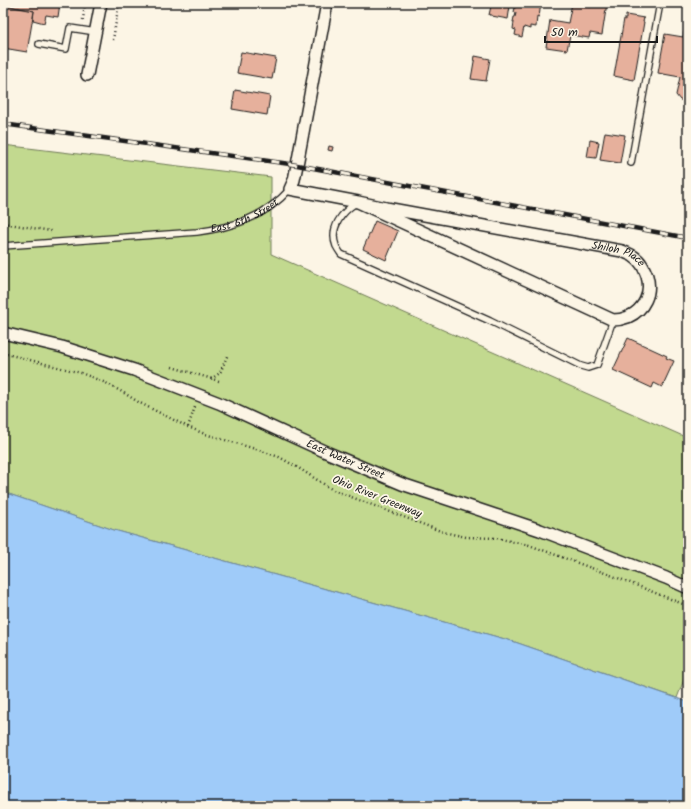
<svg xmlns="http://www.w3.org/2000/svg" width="691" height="809" font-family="Kalam,sans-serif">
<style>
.green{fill:#c2d98f;stroke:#6f7a56}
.water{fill:#9fcbf9;stroke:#6b85a1}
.building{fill:#e6b09c;stroke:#1c1c1c}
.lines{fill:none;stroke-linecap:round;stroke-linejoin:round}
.lane-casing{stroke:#1c1c1c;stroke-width:8}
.street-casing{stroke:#1c1c1c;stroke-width:14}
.path{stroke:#1c1c1c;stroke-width:2.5;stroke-dasharray:1 3;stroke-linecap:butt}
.lane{stroke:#fcf5e5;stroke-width:5.5}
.street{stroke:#fcf5e5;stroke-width:11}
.rail-casing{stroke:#1c1c1c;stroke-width:4.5}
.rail{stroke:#fcf5e5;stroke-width:3;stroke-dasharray:9;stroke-linecap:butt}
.labels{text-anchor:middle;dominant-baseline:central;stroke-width:3.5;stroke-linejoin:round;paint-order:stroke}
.street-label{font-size:11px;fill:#1c1c1c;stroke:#fcf5e5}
</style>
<rect width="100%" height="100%" fill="#fcf5e5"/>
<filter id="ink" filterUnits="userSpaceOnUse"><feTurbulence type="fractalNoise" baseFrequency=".025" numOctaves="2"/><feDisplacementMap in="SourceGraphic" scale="8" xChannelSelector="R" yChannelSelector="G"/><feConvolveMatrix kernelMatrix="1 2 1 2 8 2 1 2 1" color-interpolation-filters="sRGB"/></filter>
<g filter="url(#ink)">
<polygon class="green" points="3,145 271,177 271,254 683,436 688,469 688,669 677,698 512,641 114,530 3,492"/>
<polygon class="water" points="3,492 114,530 512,641 688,702 688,806 3,806"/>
<g class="building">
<polygon points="3,3 60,3 58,17 46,15 44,23 33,20 34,11 3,5"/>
<polygon points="463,3 478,3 477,6"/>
<polygon points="488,3 512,3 512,6 510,6 508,19 492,16 492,15 489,15 491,6 487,5"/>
<polygon points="516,3 541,3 539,17 537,16 536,27 530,26 530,29 524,27 522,37 515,35 516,30 513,29 514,22 513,22 514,17 515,17 516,13 514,12"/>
<polygon points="572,3 591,7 591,3 607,3 602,35 590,33 589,38 570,35 567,50 546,47 550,20 568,23"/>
<polygon points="3,5 34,11 27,52 3,48"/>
<polygon points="626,15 644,18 643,22 644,22 634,80 614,76 624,19 626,19"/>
<polygon points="684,32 688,33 688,101 680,100 676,95 680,77 658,73 665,34 683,37"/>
<polygon points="241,52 276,58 272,79 237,73"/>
<polygon points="475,56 490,59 486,81 471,79"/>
<polygon points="235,90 270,96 267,115 232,109"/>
<polygon points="605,132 625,135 620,163 600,160"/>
<polygon points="590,140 599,142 596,158 587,157"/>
<polygon points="329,146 333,147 332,151 328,150"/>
<polygon points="375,221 398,231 386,260 363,249"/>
<polygon points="628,338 667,356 666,358 674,361 662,387 654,383 652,388 613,370"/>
</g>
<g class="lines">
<g class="lane-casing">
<g id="lane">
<polyline points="39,44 66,49 70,28 96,32"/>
<polyline points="631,163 660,3"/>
<path d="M356,203C342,212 329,228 336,246C337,248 339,251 341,254L490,321L581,366L588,368L597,365L613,320"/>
<path id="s1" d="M3,246L197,232C233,227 264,218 290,189"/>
</g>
</g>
<g class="street-casing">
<g id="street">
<path id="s2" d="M327,3L297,165L294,180L290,189L358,202L386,208L622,251C626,253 630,254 633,256C641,261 644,268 647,276C652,293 644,310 628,317C623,319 618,320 613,320L358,202"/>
<polyline points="87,75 101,3"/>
<path id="s3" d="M3,333L62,347L134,370L219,403L326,452L402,484L540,530L666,578L688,588"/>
</g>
</g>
<g class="path">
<polyline points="83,20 85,3"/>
<polyline points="113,40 119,3"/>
<polyline points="3,223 51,231"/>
<polyline points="3,353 81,373 106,383 124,393 140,403 188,427 205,434 259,450 279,457 297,467 333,490 443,532 466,537 496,538 529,545 613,576 688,606"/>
<polyline points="172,367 219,381"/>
<polyline points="211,379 220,373 228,354"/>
<polyline points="188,427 195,407"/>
</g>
<use href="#lane" class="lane"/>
<use href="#street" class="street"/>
<g class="rail-casing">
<polyline id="rail" points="3,124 297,165 688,238"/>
</g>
<use href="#rail" class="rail"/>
</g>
</g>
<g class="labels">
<g class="street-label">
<text stroke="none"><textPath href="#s1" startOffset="245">East 6th Street</textPath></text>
<text stroke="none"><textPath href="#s2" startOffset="525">Shiloh Place</textPath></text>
<text stroke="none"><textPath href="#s3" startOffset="366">East Water Street</textPath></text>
<text transform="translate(377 497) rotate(22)">Ohio River Greenway</text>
</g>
</g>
<rect width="691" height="809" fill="none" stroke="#fcf5e5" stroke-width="16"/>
<rect x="8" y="8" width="675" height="793" fill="none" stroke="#1c1c1c" stroke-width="1.5" filter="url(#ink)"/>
<path d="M545 36v6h112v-6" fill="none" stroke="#1c1c1c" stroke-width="2"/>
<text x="551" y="36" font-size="12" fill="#1c1c1c" stroke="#fcf5e5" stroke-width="3" paint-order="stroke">50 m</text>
</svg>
